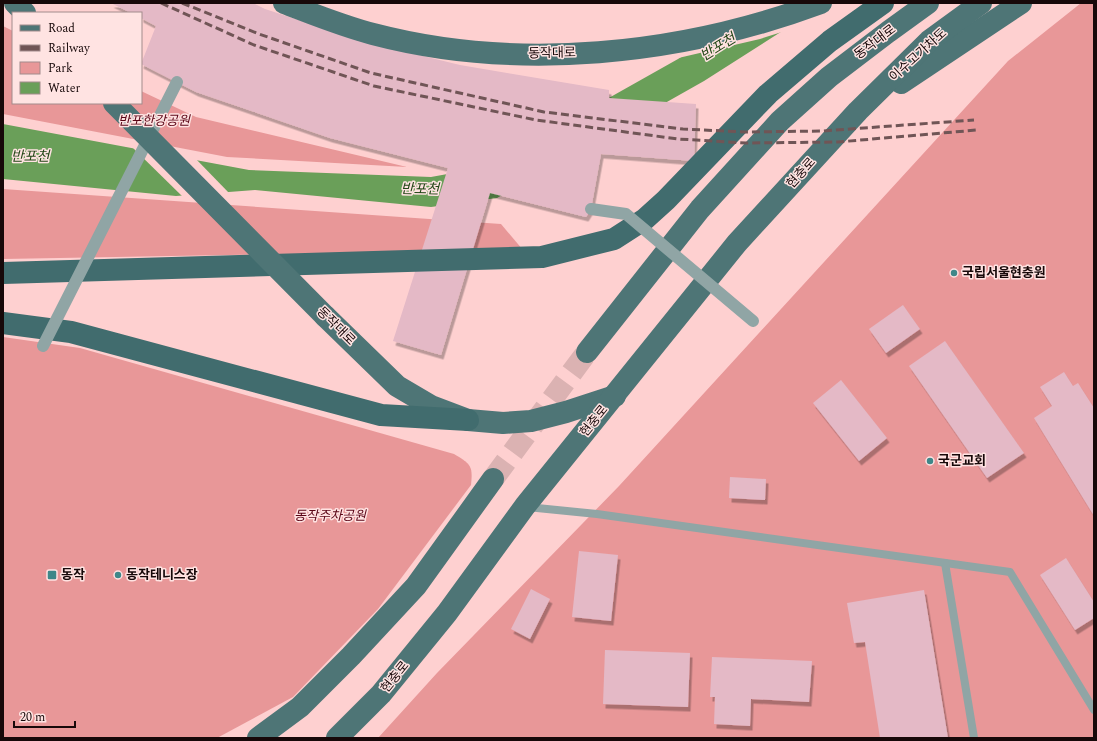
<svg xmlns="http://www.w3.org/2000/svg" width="1097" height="741" font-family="Spectral,'Noto Sans KR',serif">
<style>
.green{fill:#e89798}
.water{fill:#6a9f59}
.pier{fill:#fed0d0}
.building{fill:#e4b9c6;filter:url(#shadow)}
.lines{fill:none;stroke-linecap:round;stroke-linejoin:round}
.primary-tunnel{stroke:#dbb2b2;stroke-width:22;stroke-dasharray:22 11;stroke-linecap:butt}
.service{stroke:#90a5a5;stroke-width:8}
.primary{stroke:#4e7576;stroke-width:22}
.trunk{stroke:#416c6e;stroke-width:22}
.rail{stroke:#705556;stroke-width:3;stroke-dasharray:8 4;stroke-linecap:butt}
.pedestrian-bridge{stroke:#90a5a5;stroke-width:12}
.primary-bridge{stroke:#4e7576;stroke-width:22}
.poi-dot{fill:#3e8789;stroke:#ffe3e2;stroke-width:1.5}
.labels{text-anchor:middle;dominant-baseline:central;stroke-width:3;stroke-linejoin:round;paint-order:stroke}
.street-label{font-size:13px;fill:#170809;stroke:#ffe3e2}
.park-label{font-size:13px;font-style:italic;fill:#5a0415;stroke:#ffe3e2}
.poi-label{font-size:13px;font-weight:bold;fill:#170809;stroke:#ffe3e2;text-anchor:start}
.water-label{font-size:14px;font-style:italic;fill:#224616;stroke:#ffe3e2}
</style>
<defs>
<filter id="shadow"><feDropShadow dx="2.5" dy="4.5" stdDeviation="0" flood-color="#0004"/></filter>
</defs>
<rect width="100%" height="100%" fill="#fed0d0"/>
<g class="green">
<polygon points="1081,3 1094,3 1094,738 378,738 437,673 619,486 1008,61"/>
<polygon points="3,26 13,31 13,103 141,103 141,91 196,117 407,167 227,157 3,114"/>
<polygon points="3,189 501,224 523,250 3,259"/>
<path d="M3,337L80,348L454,454C471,464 473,466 471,485L378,609L293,697L217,738H3Z"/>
</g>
<polygon class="water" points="767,3 826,3 704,81 497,198 431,207 255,190 176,196 3,179 3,124 249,170 431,177 486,167 678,59"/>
<g class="pier">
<polygon points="763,3 828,3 785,31 760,39 674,59"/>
<polygon points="131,146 195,158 230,194 183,197"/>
</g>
<g class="building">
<polygon points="111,3 253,3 265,9 366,42 460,65 609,90 609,98 696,104 694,161 601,154 591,209 586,217 490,193 441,355 393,341 448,168 330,138 196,92 141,64 156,26 141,18 141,13 131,13"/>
<polygon points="903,305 920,329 886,353 869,329"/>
<polygon points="945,341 1024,453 987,478 909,366"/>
<polygon points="1064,372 1073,386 1078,383 1094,408 1094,516 1034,418 1052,406 1040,387"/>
<polygon points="841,380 887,438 859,461 813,403"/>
<polygon points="730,477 766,479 765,500 729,498"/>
<polygon points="579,551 618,555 611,621 572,617"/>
<polygon points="1066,558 1094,602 1094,618 1075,630 1040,575"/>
<polygon points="531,589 550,599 530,639 511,629"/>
<polygon points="924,590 948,738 880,738 865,642 854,643 847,603"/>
<polygon points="605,650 690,653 688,707 603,704"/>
<polygon points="712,657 812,661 809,702 751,699 750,726 714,724 715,697 710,697"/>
</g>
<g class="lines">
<polyline class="primary-tunnel" points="493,479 587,352"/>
<g class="service">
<polyline points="527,507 597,514 1010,572 1094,710"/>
<polyline points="945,563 974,738"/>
</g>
<g class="primary">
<polyline points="15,3 25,13"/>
<path d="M284,3C313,14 342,26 373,34C518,72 681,55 821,3"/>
<polyline points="901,83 1021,3"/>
<polyline points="325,316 397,386 431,406 468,420 503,423 531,421 566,412 615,396"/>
<polyline points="587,352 700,209 780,121 829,77 888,32 928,3"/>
<polyline points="258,738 300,707 351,656 416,586 493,479"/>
<polyline points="337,738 381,694 447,613 525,506 737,243 858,111 929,41 981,3"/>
</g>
<g class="trunk">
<polyline points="3,273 542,257 614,239 645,219 666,200 768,94 830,41 883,3"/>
<polyline points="3,323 71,332 381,415 468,420"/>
</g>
<g class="rail">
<polyline points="161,3 254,45 374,86 536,120 678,139 746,143 838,142 977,130"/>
<polyline points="182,3 259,34 371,73 544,112 683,129 745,132 823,131 974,120"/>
</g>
<g class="pedestrian-bridge">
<polyline points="591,209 626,214 753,321"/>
<polyline points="43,346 177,82"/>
</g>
<polyline class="primary-bridge" points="114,103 325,316"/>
</g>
<g class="poi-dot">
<circle cx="954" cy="273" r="4"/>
<circle cx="930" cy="461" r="4"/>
<rect x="47" y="570" width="10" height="10" rx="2"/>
<circle cx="118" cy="575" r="4"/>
</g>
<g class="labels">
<g class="street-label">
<text transform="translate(875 42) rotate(-37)">동작대로</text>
<text transform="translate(552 53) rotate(-1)">동작대로</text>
<text transform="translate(918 55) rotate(-42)">이수고가차도</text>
<text transform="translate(801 173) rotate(-48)">현충로</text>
<text transform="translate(336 326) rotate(45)">동작대로</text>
<text transform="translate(594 421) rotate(-51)">현충로</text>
<text transform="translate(395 677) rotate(-51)">현충로</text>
</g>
<g class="park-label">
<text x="154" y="121">반포한강공원</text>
<text x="330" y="516">동작주차공원</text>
</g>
<g class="poi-label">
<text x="962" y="273">국립서울현충원</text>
<text x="938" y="461">국군교회</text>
<text x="61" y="575">동작</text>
<text x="126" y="575">동작테니스장</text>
</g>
<g class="water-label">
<text transform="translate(718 47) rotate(-32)">반포천</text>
<text x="30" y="156">반포천</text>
<text transform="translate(420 189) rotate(1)">반포천</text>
</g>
</g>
<rect width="1097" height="741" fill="none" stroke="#170809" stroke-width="8"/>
<rect x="12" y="12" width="130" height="92" fill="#ffe3e2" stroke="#a28b8b"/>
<rect x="20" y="25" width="20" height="6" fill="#4e7576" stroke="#a28b8b"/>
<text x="48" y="32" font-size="12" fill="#170809">Road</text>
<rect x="20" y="45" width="20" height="6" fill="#705556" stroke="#a28b8b"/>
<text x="48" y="52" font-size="12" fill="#170809">Railway</text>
<rect x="20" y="62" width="20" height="12" fill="#e89798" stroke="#a28b8b"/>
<text x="48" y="72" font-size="12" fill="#170809">Park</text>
<rect x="20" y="82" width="20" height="12" fill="#6a9f59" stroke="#a28b8b"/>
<text x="48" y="92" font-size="12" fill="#170809">Water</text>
<path d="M14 721v6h61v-6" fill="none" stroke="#170809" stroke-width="2"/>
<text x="20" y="721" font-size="12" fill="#170809" stroke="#ffe3e2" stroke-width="3" paint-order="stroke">20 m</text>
</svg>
